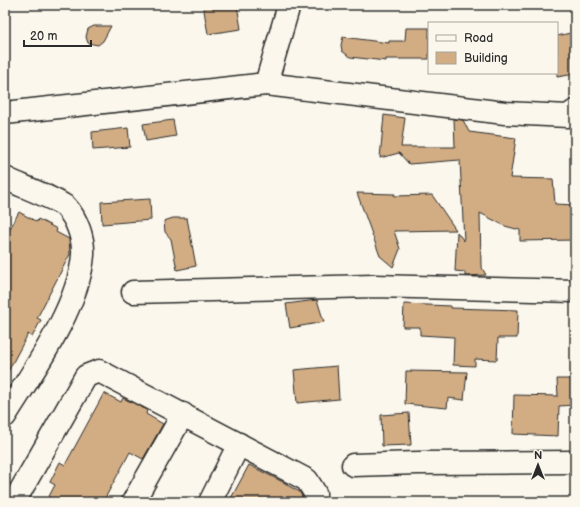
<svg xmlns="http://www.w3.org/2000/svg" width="580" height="507" font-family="'Balsamiq Sans',sans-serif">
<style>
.building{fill:#d2ad84;stroke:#2b2b2b}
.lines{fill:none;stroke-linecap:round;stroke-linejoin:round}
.minor-casing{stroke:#2b2b2b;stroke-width:25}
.minor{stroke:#fbf7ec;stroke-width:22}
</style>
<rect width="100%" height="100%" fill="#fbf7ec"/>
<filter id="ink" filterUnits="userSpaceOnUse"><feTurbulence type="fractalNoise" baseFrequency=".025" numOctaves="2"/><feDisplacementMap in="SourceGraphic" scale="8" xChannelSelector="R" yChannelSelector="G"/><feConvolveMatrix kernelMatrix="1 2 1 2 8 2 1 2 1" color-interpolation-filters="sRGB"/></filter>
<g filter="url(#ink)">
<g class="building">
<polygon points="203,5 237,5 241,29 208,34"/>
<polygon points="94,26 111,26 103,41 98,45 88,43 86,37 88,29"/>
<polygon points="406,28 429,28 429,59 386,59 386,61 350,57 342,51 341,45 343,37 389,43 389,41 403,41 405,40"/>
<polygon points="575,32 575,74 557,77 557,36"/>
<polygon points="384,115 405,118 401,147 455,147 454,119 463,120 469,132 516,138 510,178 553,179 555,204 575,205 575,240 520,241 520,230 505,226 480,213 481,266 486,275 465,276 465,272 455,271 457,232 464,241 460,160 409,164 399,153 380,158"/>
<polygon points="173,120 176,136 146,141 143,124"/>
<polygon points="128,128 130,147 93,150 92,132"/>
<polygon points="357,193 395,194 394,196 432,195 456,230 394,231 400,249 393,267 380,256"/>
<polygon points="150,199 151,220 102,224 101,202"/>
<polygon points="19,212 37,222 38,219 57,229 56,232 69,239 70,254 37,318 41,320 32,337 28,334 5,377 5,238"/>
<polygon points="173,218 187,218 196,266 177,270 171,239 165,232 164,221"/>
<polygon points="317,300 324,322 290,328 286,304"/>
<polygon points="404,304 451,306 451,308 518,310 517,338 498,338 497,360 475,359 475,366 453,365 454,337 420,335 420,327 403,327"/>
<polygon points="337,366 339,399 297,403 294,370"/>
<polygon points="406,371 467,372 464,400 448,398 447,408 405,404"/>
<polygon points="557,379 575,379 575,405 559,406 558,436 513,434 514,395 558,396"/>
<polygon points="104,393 121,402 123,398 147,410 146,414 163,424 143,459 130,452 103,502 46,502 55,485 50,482 60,462 65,465"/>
<polygon points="409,413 411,445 382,446 381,415"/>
<polygon points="249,465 287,484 287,485 300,492 302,497 302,502 229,502"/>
</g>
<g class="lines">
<g class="minor-casing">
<g id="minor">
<polyline points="266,84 505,113 568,116 575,111"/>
<polyline points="5,113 266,84 289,5"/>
<path d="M5,178C16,184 59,200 66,207C77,219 84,239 83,255C79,307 33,371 5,416"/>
<polyline points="133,292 374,286 575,291"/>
<polyline points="353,465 418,463 575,462"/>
<polyline points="14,502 86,376 99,371 307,480 315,493 315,502"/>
<polyline points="133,502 183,414"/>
<polyline points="210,502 239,444"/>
</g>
</g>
<use href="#minor" class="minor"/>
</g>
</g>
<rect width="580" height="507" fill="none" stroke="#fbf7ec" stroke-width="20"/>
<rect x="10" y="10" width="560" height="487" fill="none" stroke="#2b2b2b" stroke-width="1.5" filter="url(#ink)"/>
<rect x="428" y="22" width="130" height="52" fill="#fbf7ec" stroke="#a8a59f"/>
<rect x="436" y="35" width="20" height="6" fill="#fbf7ec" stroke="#a8a59f"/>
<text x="464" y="42" font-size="12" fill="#2b2b2b">Road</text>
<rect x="436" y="52" width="20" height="12" fill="#d2ad84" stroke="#a8a59f"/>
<text x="464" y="62" font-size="12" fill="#2b2b2b">Building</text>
<g transform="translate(538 465)" stroke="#fbf7ec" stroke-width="3" paint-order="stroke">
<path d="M0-3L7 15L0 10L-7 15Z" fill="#2b2b2b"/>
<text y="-6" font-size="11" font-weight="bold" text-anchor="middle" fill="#2b2b2b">N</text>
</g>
<path d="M24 40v6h67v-6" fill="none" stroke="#2b2b2b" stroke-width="2"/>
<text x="30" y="40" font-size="12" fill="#2b2b2b" stroke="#fbf7ec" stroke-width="3" paint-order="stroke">20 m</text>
</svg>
